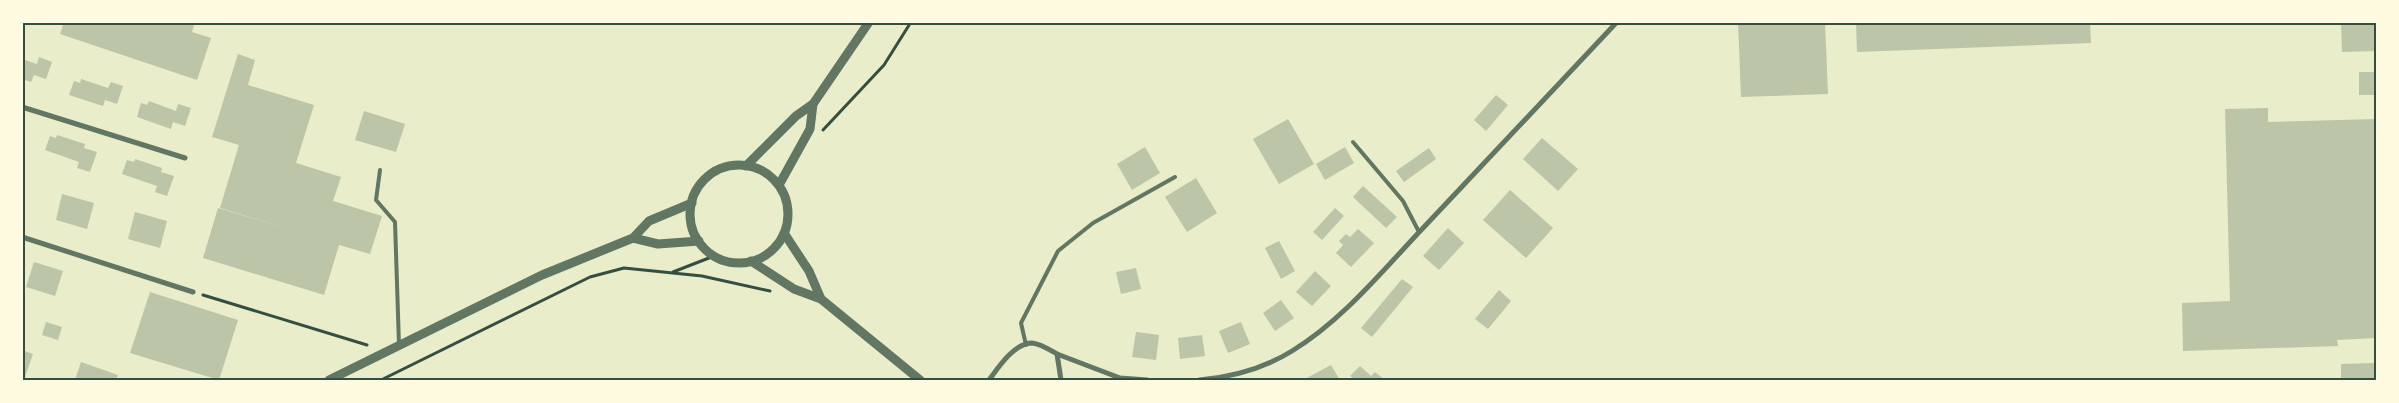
<svg xmlns="http://www.w3.org/2000/svg" width="2399" height="403" font-family="Figtree,sans-serif">
<style>
.building{fill:#bcc5a7}
.lines{fill:none;stroke-linecap:round;stroke-linejoin:round}
.path{stroke:#344e41;stroke-width:3}
.service{stroke:#617663;stroke-width:4}
.minor{stroke:#617663;stroke-width:5}
.tertiary{stroke:#617663;stroke-width:9}
.neatline{fill:none;stroke:#344e41;stroke-width:2}
</style>
<rect width="100%" height="100%" fill="#e9edc9"/>
<g class="building">
<polygon points="64,22 195,22 192,32 211,38 197,80 60,34"/>
<polygon points="1738,22 1825,22 1828,94 1741,97"/>
<polygon points="1856,22 2090,22 2091,43 1857,52"/>
<polygon points="2341,22 2376,22 2376,51 2342,52"/>
<polygon points="238,54 255,60 248,85 314,105 296,163 341,177 333,201 382,216 370,254 339,245 324,295 203,258 218,208 295,231 220,208 239,145 212,137"/>
<polygon points="39,57 52,62 46,79 34,75 31,82 22,79 22,59 37,64"/>
<rect x="2359" y="72" width="17" height="23"/>
<polygon points="81,79 108,88 111,82 123,86 117,104 105,100 103,106 69,95 74,81 80,83"/>
<polygon points="1496,95 1508,105 1486,131 1474,120"/>
<polygon points="149,101 176,111 178,104 191,108 185,126 173,122 171,129 137,117 141,103 147,105"/>
<polygon points="2268,108 2268,122 2376,119 2376,338 2337,340 2338,346 2183,351 2182,303 2230,301 2225,109"/>
<polygon points="364,111 405,124 396,152 355,140"/>
<polygon points="1288,119 1314,164 1279,184 1253,139"/>
<polygon points="57,135 85,144 84,148 97,152 90,172 77,168 79,162 45,150 50,136 56,138"/>
<polygon points="1542,138 1578,169 1558,191 1523,159"/>
<polygon points="1145,147 1160,173 1132,190 1117,164"/>
<polygon points="1345,147 1354,163 1325,180 1316,164"/>
<polygon points="1429,148 1436,159 1404,182 1396,171"/>
<polygon points="135,159 162,168 161,172 174,176 167,196 155,192 157,186 122,174 127,160 134,162"/>
<polygon points="1196,178 1217,213 1187,232 1165,197"/>
<polygon points="1363,186 1397,217 1386,228 1353,197"/>
<polygon points="1510,190 1553,228 1526,258 1483,220"/>
<polygon points="62,194 94,203 87,229 56,220"/>
<polygon points="1335,208 1344,216 1322,240 1313,232"/>
<polygon points="135,212 167,221 160,248 128,239"/>
<polygon points="1448,228 1464,243 1439,270 1423,256"/>
<polygon points="1358,229 1374,243 1351,267 1336,253 1343,245 1339,241 1346,234 1350,237"/>
<polygon points="1279,241 1295,271 1281,279 1265,248"/>
<polygon points="34,262 63,271 55,296 26,287"/>
<polygon points="1136,268 1141,289 1121,294 1116,272"/>
<polygon points="1315,271 1331,286 1312,306 1296,292"/>
<polygon points="1402,279 1413,287 1372,337 1361,328"/>
<polygon points="1499,290 1511,301 1488,329 1475,319"/>
<polygon points="150,292 238,320 219,380 130,353"/>
<polygon points="1281,300 1294,318 1275,331 1263,313"/>
<polygon points="46,322 62,327 58,340 42,335"/>
<polygon points="1241,322 1250,344 1228,353 1219,331"/>
<polygon points="1136,332 1159,335 1156,360 1132,357"/>
<polygon points="1202,335 1205,356 1180,359 1178,338"/>
<polygon points="22,350 33,354 24,380 22,380"/>
<polygon points="81,362 118,375 116,380 75,380"/>
<polygon points="2376,363 2376,380 2341,380 2341,364"/>
<polygon points="1331,365 1340,380 1306,380 1305,379"/>
<polygon points="1360,366 1371,376 1375,372 1385,380 1355,380 1350,376"/>
</g>
<g class="lines">
<g class="path">
<polyline points="823,130 884,65 911,22"/>
<polyline points="673,272 714,256"/>
<polyline points="203,295 367,345"/>
<polyline points="381,380 590,277 624,268 702,276 770,291"/>
</g>
<g class="service">
<polyline points="1353,142 1403,201 1419,232"/>
<polyline points="380,170 376,200 395,222 399,345"/>
<polyline points="1026,345 1021,323 1058,251 1093,223 1175,177"/>
</g>
<g class="minor">
<polyline points="22,107 185,158"/>
<polyline points="22,237 193,292"/>
<polyline points="1057,354 1120,378 1147,380"/>
<path d="M989,380C998,368 1014,343 1032,343C1041,344 1050,350 1057,354L1061,380"/>
<path d="M1199,380C1232,377 1263,369 1292,351C1343,320 1383,270 1424,227C1488,159 1552,91 1617,22"/>
</g>
<g class="tertiary">
<circle cx="739" cy="214" r="49"/>
<polyline points="746,166 796,116 813,104 869,22"/>
<polyline points="779,185 810,129 813,104"/>
<polyline points="784,233 809,271 821,299"/>
<polyline points="633,238 658,244 699,241"/>
<polyline points="751,261 794,289 821,299 920,380"/>
<polyline points="329,380 542,275 633,238 649,221 692,203"/>
</g>
</g>
<rect width="2399" height="403" fill="none" stroke="#fefae0" stroke-width="48"/>
<rect x="24" y="24" width="2351" height="355" class="neatline"/>
</svg>
